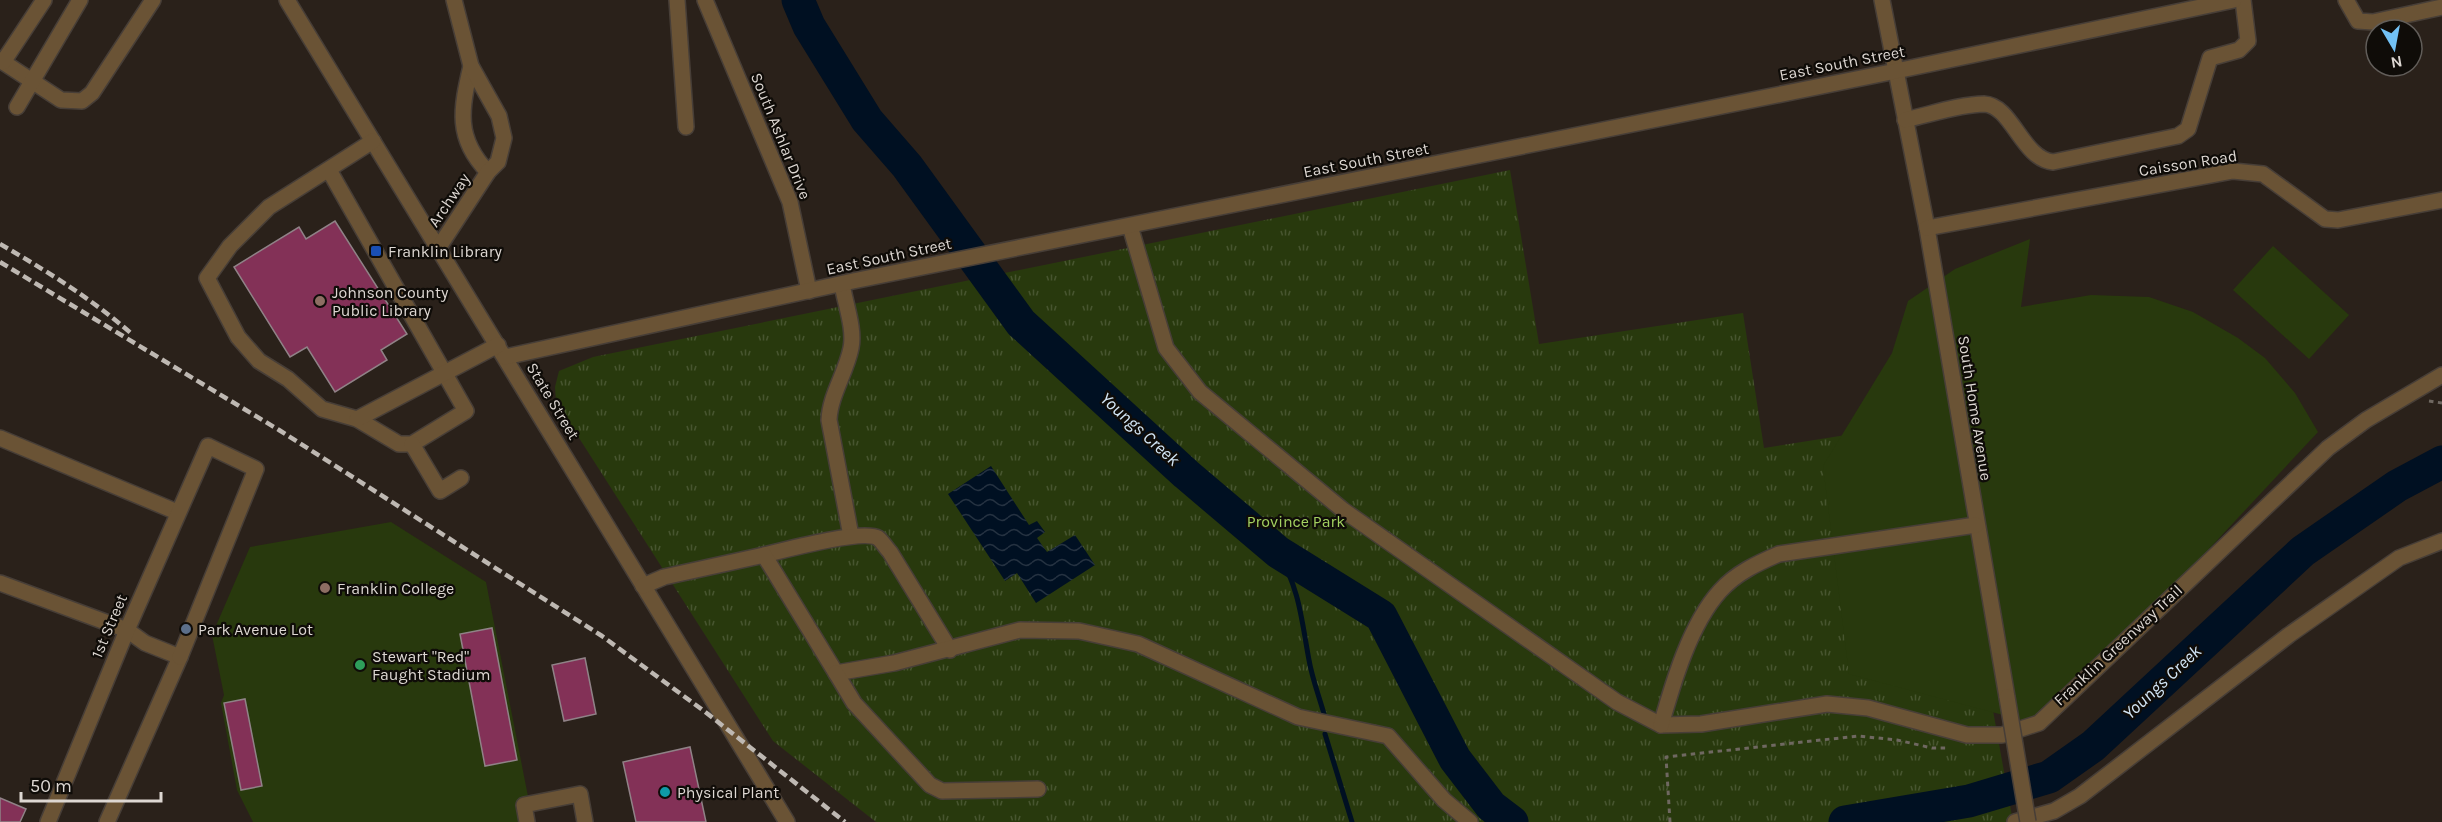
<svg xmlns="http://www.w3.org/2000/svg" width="2442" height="822" font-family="Karla,sans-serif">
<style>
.grass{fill:url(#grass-tufts)}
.garden{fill:#28390d}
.water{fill:url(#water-waves)}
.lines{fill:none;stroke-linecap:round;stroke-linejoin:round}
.stream{stroke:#001022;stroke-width:5}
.river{stroke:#001022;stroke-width:33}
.building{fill:#833157;stroke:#908287;stroke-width:1.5}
.minor-casing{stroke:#473e37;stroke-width:18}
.path{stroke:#6f6861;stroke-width:3;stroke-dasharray:4.5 4.5;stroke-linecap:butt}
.minor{stroke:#6a5335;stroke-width:15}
.rail{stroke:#beb8b2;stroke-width:4.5;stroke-dasharray:9 4.5;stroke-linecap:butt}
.minor-bridge-casing{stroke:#473e37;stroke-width:18;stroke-linecap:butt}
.minor-bridge{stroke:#6a5335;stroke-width:15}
.transit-dot{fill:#1a4fb4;stroke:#0f0c08;stroke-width:2}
.education-dot{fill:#8d6e63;stroke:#0f0c08;stroke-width:2}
.service-dot{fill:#5c6f8a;stroke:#0f0c08;stroke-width:2}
.leisure-dot{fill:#2e9e5b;stroke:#0f0c08;stroke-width:2}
.culture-dot{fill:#0f9aa8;stroke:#0f0c08;stroke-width:2}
.labels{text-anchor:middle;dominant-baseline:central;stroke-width:4.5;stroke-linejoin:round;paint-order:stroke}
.street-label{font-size:16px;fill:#ddd7d2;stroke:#0f0c08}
.poi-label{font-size:16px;fill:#ddd7d2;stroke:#0f0c08;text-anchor:start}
.park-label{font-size:16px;fill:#a3d161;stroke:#0f0c08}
.water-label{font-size:18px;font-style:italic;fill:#d2e5f5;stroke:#0f0c08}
</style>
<defs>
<pattern id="grass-tufts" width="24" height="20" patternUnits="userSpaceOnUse" patternTransform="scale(1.5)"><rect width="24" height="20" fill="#28390d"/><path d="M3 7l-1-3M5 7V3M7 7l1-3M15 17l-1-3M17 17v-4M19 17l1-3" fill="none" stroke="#47552f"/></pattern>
<pattern id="water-waves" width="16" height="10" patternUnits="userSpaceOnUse" patternTransform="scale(1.5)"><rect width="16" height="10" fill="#001022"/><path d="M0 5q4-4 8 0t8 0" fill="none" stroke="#253241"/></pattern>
</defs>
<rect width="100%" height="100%" fill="#2a211a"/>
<polygon class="grass" points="1510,170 1539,344 1743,313 1764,448 1941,420 2013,822 876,822 773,741 556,402 555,387 559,371 593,357"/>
<g class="garden">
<polygon points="2030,239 2021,307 2091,295 2149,297 2193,312 2238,338 2265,358 2295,393 2318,432 2044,726 1849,674 1823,466 1892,353 1908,301 1955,269"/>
<polygon points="2273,246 2349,315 2309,359 2233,290"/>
<polygon points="391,522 486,582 533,822 253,822 237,790 221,703 224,695 212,635 250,547"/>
</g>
<polygon class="water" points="991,466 1029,525 1037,521 1045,532 1037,538 1047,552 1075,535 1095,565 1036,603 1017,573 1005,581 948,494"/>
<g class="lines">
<g class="stream">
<path d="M1278,552C1300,591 1301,617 1309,660C1312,678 1319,696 1324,714"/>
<polyline points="1325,734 1352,822"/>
</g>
<g class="river">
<polyline points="798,0 809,26 867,120 907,166 1021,323 1186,474 1278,552 1381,616 1455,759 1491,806 1512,822"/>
<polyline points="1845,822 1969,801 2049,777 2093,746 2303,551 2397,486 2442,462"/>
</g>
</g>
<g class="building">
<polygon points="335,221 407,334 381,350 387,360 335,392 307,347 290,357 234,267 299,227 306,239"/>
<polygon points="492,628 517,760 485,766 460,634"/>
<polygon points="585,658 596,714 564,721 552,665"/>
<polygon points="245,699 262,786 241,790 224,703"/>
<polygon points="690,747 706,822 636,822 623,762"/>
<polygon points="0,798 26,809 20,822 0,822"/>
</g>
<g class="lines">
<g class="minor-casing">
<g id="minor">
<polyline points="287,0 787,822"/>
<polyline points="677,0 686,127"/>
<polyline points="705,0 790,202 809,291"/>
<polyline points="1882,0 1927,228 2007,697"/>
<polyline points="2346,0 2358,21 2373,22 2442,7"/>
<polyline points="0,60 61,100 82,101 92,93 153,0"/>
<polyline points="3,62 44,0"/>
<path d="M471,66C461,109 455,138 488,172"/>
<polyline points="17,107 80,0"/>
<path d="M1905,120C1928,115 1961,104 1984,104C2012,105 2022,159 2053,162L2178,136L2188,129L2210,58L2239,50L2248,41L2243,0"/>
<polyline points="329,170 466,411 412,444 399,444 357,419 322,409 288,379 259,361 238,337 207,278 230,246 269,207 373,141"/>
<polyline points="1130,226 1166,348 1200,392 1343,510 1617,702 1661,725 1701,724 1827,704 1868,708 1967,735 2002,735 2039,723 2328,448 2366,420 2442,375"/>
<polyline points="1927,228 2233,171 2263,174 2325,219 2338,220 2442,200"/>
<polyline points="439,247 488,172 498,162 504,138 499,116 471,66 454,0"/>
<path d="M842,284C845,303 855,329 851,348C846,373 830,395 829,420L851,536"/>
<polyline points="505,357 853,281 1896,71 2234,0"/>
<polyline points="357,419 498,345"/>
<polyline points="0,438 177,512"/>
<polyline points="412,444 440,491 461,478"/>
<path d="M764,555C784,550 863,529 878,538C882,541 886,548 890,552L950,650"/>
<polyline points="0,583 127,630 145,643 180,657 107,822"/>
<polyline points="643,586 664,577 764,555 836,673 894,663 1020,630 1079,631 1138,644 1298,717 1388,736 1444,800 1470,822"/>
<polyline points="836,673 854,703 930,785 942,791 1038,789"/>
<path d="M1661,725C1673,683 1690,624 1720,591C1736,573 1758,563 1779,554L1976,525"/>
<polyline points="48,822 127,630 208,446 256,469 180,657"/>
<polyline points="527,822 524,805 580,794 585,822"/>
<polyline points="2015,822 2054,811 2080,796 2289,635 2399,558 2442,541"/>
</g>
</g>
<g class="path">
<polyline points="2429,401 2442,403"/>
<polyline points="1670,822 1666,757 1858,736 1897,740 1932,748 1947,748"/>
</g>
<use href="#minor" class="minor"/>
<g class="rail">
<path d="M0,244C47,271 92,299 133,335"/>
<polyline points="0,262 279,430 602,636 704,711 845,822"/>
</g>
<g class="minor-bridge-casing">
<polyline id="minor-bridge" points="2007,697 2028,822"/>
</g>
<use href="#minor-bridge" class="minor-bridge"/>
</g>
<rect class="transit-dot" x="370" y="245" width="12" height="12" rx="3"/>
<g class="education-dot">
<circle cx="320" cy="301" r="6"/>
<circle cx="325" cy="588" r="6"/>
</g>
<circle class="service-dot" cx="186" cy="629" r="6"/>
<circle class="leisure-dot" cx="360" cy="665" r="6"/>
<circle class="culture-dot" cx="665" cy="792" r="6"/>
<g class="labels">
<g class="street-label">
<text transform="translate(1842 63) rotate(-11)">East South Street</text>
<text transform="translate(781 136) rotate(68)">South Ashlar Drive</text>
<text transform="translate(1366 160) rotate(-11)">East South Street</text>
<text transform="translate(2188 163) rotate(-9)">Caisson Road</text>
<text transform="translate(449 200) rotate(-56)">Archway</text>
<text transform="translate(889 256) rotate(-12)">East South Street</text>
<text transform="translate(553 401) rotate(59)">State Street</text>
<text transform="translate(1975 408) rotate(81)">South Home Avenue</text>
<text transform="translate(109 626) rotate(-67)">1st Street</text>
<text transform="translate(2118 645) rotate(-43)">Franklin Greenway Trail</text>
</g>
<g class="poi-label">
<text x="388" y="251">Franklin Library</text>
<text x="332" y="292">Johnson County<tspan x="332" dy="18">Public Library</tspan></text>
<text x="337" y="588">Franklin College</text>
<text x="198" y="629">Park Avenue Lot</text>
<text x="372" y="656">Stewart "Red"<tspan x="372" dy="18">Faught Stadium</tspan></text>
<text x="677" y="792">Physical Plant</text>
</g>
<g class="park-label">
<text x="1296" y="521">Province Park</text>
</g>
<g class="water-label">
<text transform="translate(1140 429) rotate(42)">Youngs Creek</text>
<text transform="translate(2162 682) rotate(-43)">Youngs Creek</text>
</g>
</g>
<g transform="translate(2394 48) rotate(170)"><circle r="28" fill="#0f0c08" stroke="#615d59" stroke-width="1.5"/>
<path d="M0-4.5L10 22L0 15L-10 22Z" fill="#72c1f5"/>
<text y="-9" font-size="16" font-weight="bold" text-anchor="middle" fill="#ddd7d2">N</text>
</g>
<path d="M21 792v9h140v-9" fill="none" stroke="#ddd7d2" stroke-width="3"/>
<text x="30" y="792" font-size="18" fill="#ddd7d2" stroke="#0f0c08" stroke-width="4.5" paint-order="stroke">50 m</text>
</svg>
